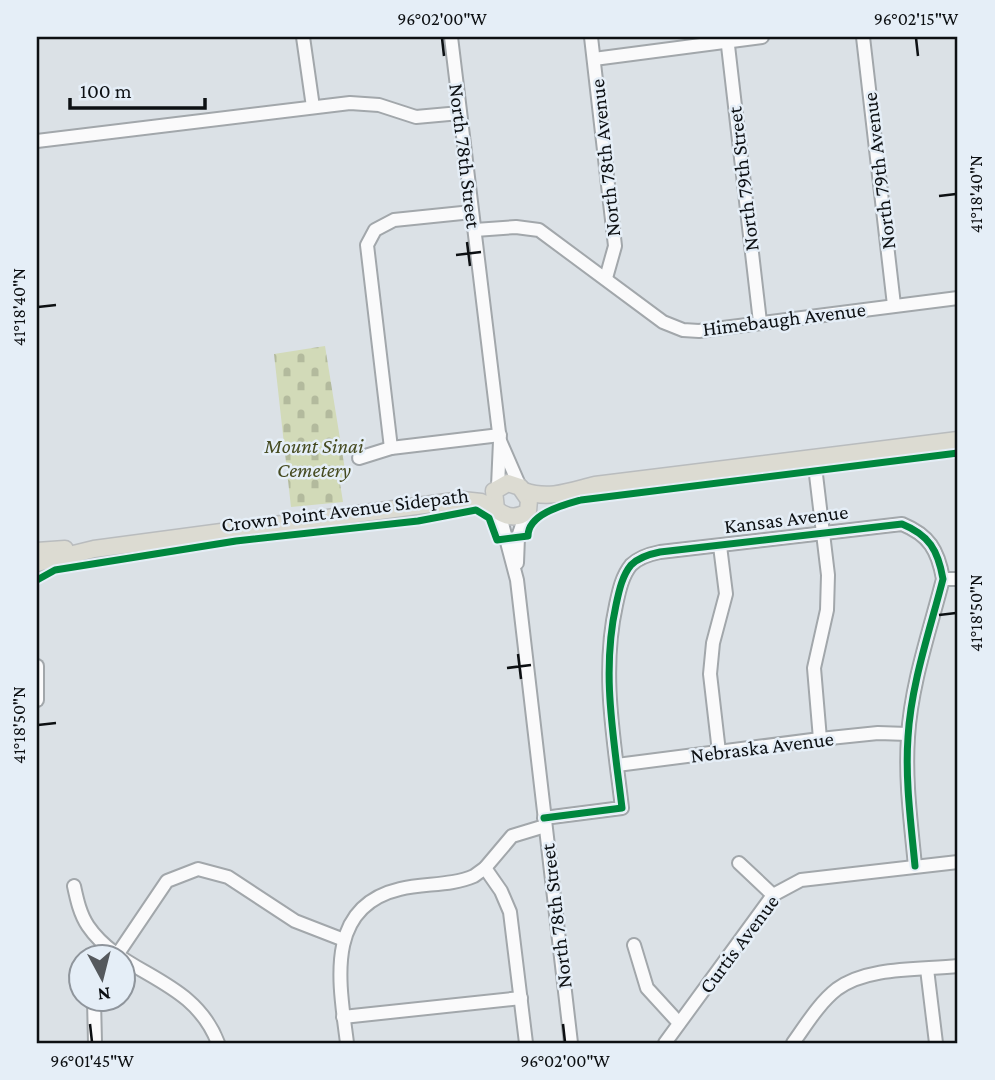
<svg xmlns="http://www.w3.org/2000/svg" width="995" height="1080" font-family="'Crimson Pro',serif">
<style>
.cemetery{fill:url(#cemetery-stones)}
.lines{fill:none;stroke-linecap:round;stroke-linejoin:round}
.minor-casing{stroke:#a2a7ab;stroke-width:16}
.major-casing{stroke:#b9bcbe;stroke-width:19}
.minor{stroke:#fafafb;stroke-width:12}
.major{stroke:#dcdbd2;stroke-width:16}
.cycleway-casing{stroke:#e5eef7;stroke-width:11}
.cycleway{stroke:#00873e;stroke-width:7}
.ticks{fill:none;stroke:#0d1013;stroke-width:2.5}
.labels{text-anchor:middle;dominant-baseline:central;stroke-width:5;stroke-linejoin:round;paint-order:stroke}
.street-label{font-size:21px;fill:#0d1013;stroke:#e5eef7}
.park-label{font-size:21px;font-style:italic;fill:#464b21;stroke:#e5eef7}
.neatline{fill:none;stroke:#0d1013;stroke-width:2.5}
.ticks-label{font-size:18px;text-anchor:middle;fill:#0d1013}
</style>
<defs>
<pattern id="cemetery-stones" width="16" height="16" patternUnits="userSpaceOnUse" patternTransform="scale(1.75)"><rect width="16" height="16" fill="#d2dab8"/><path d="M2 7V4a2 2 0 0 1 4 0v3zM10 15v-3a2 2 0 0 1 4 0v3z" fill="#b3ba9d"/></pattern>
</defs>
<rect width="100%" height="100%" fill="#dbe1e6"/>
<polygon class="cemetery" points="325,346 347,482 340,483 343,502 291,507 274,354"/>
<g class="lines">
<g class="minor-casing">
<g id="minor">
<polyline points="303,37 313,107"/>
<polyline points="451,37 500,441 520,487"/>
<polyline points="591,37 615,246 606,278"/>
<polyline points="727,37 760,322"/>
<polyline points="863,37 894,305"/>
<polyline points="594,59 762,37"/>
<polyline points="37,141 350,103 379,105 416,117 460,113"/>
<polyline points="475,230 516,227 539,230 663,322 683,330 699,331 958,298"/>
<polyline points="391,448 367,245 375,230 394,220 472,212"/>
<polyline points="359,458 391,448 500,435"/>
<polyline points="814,458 828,575 827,610 814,668 820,739"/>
<polyline points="498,486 500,441"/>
<polyline points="499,512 517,580 571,1043"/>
<polyline points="517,563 518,537 526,513"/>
<polyline points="943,579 958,579"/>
<polyline points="37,666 37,700"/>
<polyline points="719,752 710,674 713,643 726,594 720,546"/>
<polyline points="617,765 820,739 878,733 908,734"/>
<path d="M544,818L622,808C614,739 601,673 616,605C619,591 622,576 631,565C639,557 650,554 660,552L902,524C929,535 938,550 943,579C930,630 911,684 908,737C905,780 911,823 915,866"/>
<polyline points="739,863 773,895"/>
<polyline points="485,868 501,891 510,912 526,1043"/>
<path d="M74,886C77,900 80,914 88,926C122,976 193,977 218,1043"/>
<polyline points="634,945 647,988 679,1023"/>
<polyline points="115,958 167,881 198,869 228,877 295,921 344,940"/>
<polyline points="927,969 936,1043"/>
<polyline points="94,1000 95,1043"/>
<polyline points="343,1017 521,998"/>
<path d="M347,1043C340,986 323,907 400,889C424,883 451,886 474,876L485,868L512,836L545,826"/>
<polyline points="665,1043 773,895 801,880 958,862"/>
<path d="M793,1043C806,1025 819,1003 837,989C868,966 921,970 958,966"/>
</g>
</g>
<g class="major-casing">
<g id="major">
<path d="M508,483L520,487L529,500L528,511C518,519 506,518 496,509L494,491Z"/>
<path d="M524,491C549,500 571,491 595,485L958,440"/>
<polyline points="37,551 65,549"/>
<polyline points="37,563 94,549 462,500 481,502 496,509"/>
</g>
</g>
<use href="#minor" class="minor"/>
<use href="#major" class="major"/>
<g class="cycleway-casing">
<g id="cycleway">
<path d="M37,580L55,570L236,541L418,521L476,510L489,518L497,540L528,536C528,514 563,505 581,500L958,453"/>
<path d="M544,818L622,808C614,739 601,673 616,605C619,591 622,576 631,565C639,557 650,554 660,552L902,524C929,535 938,550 943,579C930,630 911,684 908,737C905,780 911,823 915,866"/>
</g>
</g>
<use href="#cycleway" class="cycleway"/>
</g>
<path class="ticks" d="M442,38L444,56M916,38L918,56M939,196L956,194M467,242L470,266M456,255L481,252M38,307L56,305M939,615L956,613M518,654L521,679M507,668L531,665M38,725L56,723M90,1024L92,1042M563,1024L565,1042"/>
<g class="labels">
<g class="street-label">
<text transform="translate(465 156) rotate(83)">North 78th Street</text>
<text transform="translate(605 158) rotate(-96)">North 78th Avenue</text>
<text transform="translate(879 171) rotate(-97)">North 79th Avenue</text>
<text transform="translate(743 179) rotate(-97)">North 79th Street</text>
<text transform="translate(784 319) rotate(-7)">Himebaugh Avenue</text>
<text transform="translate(345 510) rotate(-7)">Crown Point Avenue Sidepath</text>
<text transform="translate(786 519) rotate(-7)">Kansas Avenue</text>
<text transform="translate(762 747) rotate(-7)">Nebraska Avenue</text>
<text transform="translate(556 916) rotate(-97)">North 78th Street</text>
<text transform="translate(739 944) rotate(-53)">Curtis Avenue</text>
</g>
<g class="park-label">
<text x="314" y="446">Mount Sinai<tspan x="314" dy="24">Cemetery</tspan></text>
</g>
</g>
<rect width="995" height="1080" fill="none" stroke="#e5eef7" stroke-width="77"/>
<g transform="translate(102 978) rotate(173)"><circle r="33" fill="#e5eef7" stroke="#8f959c" stroke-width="2"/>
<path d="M0-5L12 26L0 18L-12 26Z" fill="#55595d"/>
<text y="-10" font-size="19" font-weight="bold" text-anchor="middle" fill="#0d1013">N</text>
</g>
<path d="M70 98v10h135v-10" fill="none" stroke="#0d1013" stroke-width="3.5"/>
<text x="80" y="98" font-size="21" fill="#0d1013" stroke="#e5eef7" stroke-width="5" paint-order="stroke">100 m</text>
<rect x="38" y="38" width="918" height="1004" class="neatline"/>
<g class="ticks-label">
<text x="442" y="25">96°02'00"W</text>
<text x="916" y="25">96°02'15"W</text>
<text transform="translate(976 194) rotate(-90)" y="6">41°18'40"N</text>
<text transform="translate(19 307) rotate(-90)" y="6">41°18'40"N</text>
<text transform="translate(976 613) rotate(-90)" y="6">41°18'50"N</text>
<text transform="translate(19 725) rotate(-90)" y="6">41°18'50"N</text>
<text x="92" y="1067">96°01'45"W</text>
<text x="565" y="1067">96°02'00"W</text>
</g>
</svg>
